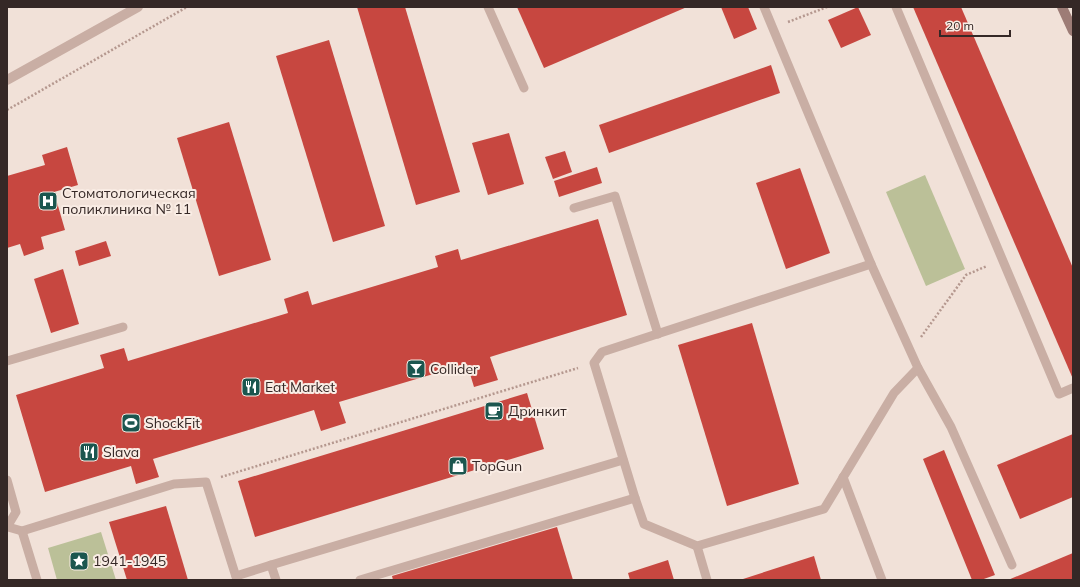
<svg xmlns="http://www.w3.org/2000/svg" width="1080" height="587" font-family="Mulish,sans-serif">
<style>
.green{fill:#bbc098}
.building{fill:#c74740}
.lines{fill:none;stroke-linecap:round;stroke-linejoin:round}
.path{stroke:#b5988f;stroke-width:2.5;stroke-dasharray:2 2;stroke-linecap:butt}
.service{stroke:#c9aea4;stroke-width:9}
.minor{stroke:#c9aea4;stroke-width:10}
.secondary{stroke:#9d7c76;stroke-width:10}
.labels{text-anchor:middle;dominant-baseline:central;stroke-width:4;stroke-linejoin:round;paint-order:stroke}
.poi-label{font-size:14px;fill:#352826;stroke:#f9ece4;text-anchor:start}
</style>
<rect width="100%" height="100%" fill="#f1e1d8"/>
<g class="green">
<polygon points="925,175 965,269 926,286 886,192"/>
<polygon points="101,532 116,580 57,580 48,548"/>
</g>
<g class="building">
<polygon points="357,7 405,7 460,192 416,205"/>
<polygon points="517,7 687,7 544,68"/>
<polygon points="721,7 748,7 757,29 734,39"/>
<polygon points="858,7 871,35 841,48 828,20"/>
<polygon points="913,7 961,7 1073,268 1073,379"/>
<polygon points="329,40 385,226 333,242 276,56"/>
<polygon points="771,65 780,93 609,153 599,125"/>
<polygon points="229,122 271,260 219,276 177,138"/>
<polygon points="509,133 524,184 488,195 472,143"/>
<polygon points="67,147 78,185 54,192 65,230 41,237 44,249 24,256 20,244 7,248 7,176 45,165 42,155"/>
<polygon points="565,151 572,172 553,179 545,157"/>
<polygon points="597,167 602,183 559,197 554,181"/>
<polygon points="800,168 830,253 786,269 756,183"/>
<polygon points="598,219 627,315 490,357 498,380 474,387 467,364 339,402 346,423 321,431 314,410 153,459 159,477 136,484 131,466 45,492 16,395 104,368 100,355 124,348 128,361 288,313 284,299 308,291 312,305 438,267 435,256 458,249 461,260"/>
<polygon points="106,241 111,256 79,266 75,251"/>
<polygon points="63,269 79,324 51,333 34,279"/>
<polygon points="752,323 799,484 727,506 678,345"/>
<polygon points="527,393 544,449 255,537 238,481"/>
<polygon points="1073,434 1073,497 1020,519 997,465"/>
<polygon points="944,450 995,575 981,580 972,580 923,459"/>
<polygon points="166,506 188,580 127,580 109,522"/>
<polygon points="557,527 573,580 393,580 392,576"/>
<polygon points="1073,553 1073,580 1008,580"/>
<polygon points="814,556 821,580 744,580 743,579"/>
<polygon points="668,560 674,580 630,580 628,573"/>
</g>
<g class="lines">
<g class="path">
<polyline points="788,22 827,7"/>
<polyline points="7,110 187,7"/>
<polyline points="921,337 966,275 987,266"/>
<polyline points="221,477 578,368"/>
</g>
<g class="service">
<polyline points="488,7 524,88"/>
<polyline points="764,7 871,264 918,368 951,427 1012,565"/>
<polyline points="896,7 1059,394 1073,388"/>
<polyline points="574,208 615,196 658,334"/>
<polyline points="871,264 602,352 594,363 635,498 644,524 697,546 824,509 894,393 918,368"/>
<polyline points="7,361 123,327"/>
<polyline points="843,477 882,580"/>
<polyline points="7,480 16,512 7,527"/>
<polyline points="8,527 22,531 174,484 206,482 237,580"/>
<polyline points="22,531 37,580"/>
<polyline points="697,546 707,580"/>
<polyline points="236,576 271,565"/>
<polyline points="276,580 271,565 623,460"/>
<polyline points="360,580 635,498"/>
</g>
<polyline class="minor" points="7,80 138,7"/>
<polyline class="secondary" points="1062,7 1073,31"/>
</g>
<defs>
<g id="hospital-square" transform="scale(1)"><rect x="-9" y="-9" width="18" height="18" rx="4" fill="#1b564f" stroke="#f9ece4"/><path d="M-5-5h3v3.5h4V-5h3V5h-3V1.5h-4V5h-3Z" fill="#fff"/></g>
<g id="bar-square" transform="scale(1)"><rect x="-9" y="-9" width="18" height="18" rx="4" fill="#1b564f" stroke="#f9ece4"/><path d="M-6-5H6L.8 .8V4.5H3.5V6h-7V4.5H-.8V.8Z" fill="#fff"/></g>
<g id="restaurant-square" transform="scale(1)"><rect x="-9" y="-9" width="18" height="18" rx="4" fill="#1b564f" stroke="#f9ece4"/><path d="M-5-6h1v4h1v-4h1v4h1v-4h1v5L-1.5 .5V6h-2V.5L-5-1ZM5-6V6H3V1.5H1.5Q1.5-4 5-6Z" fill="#fff"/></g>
<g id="cafe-square" transform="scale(1)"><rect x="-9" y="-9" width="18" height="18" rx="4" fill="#1b564f" stroke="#f9ece4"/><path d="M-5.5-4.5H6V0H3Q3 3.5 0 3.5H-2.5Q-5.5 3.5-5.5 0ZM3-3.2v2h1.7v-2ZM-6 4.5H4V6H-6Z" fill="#fff"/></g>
<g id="stadium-square" transform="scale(1)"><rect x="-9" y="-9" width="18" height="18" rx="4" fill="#1b564f" stroke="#f9ece4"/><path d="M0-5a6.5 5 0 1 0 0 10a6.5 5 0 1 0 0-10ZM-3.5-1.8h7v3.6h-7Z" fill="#fff"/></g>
<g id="shop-square" transform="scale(1)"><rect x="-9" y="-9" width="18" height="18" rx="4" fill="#1b564f" stroke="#f9ece4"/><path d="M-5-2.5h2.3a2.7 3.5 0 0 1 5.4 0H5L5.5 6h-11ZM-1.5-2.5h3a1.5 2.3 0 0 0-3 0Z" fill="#fff"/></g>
<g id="sight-square" transform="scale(1)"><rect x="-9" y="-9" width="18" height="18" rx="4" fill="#1b564f" stroke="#f9ece4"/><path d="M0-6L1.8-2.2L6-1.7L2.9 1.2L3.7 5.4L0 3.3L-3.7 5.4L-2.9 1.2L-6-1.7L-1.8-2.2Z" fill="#fff"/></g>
</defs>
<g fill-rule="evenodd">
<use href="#hospital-square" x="48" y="201"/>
<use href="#bar-square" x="416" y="369"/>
<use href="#restaurant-square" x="251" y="387"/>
<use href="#cafe-square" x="494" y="411"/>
<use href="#stadium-square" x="131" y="423"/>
<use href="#restaurant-square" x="89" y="452"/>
<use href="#shop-square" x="458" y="466"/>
<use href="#sight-square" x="79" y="561"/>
</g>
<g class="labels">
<g class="poi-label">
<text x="62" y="193">Стоматологическая<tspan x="62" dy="16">поликлиника № 11</tspan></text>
<text x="430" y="369">Collider</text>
<text x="265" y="387">Eat Market</text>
<text x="508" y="411">Дринкит</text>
<text x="145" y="423">ShockFit</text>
<text x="103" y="452">Slava</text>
<text x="472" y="466">TopGun</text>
<text x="93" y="561">1941-1945</text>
</g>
</g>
<rect width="1080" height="587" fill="none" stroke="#352826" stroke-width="16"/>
<path d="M940 30v6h70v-6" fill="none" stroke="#352826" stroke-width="2"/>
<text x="946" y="30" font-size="12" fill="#352826" stroke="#f9ece4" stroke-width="3" paint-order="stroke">20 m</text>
</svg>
